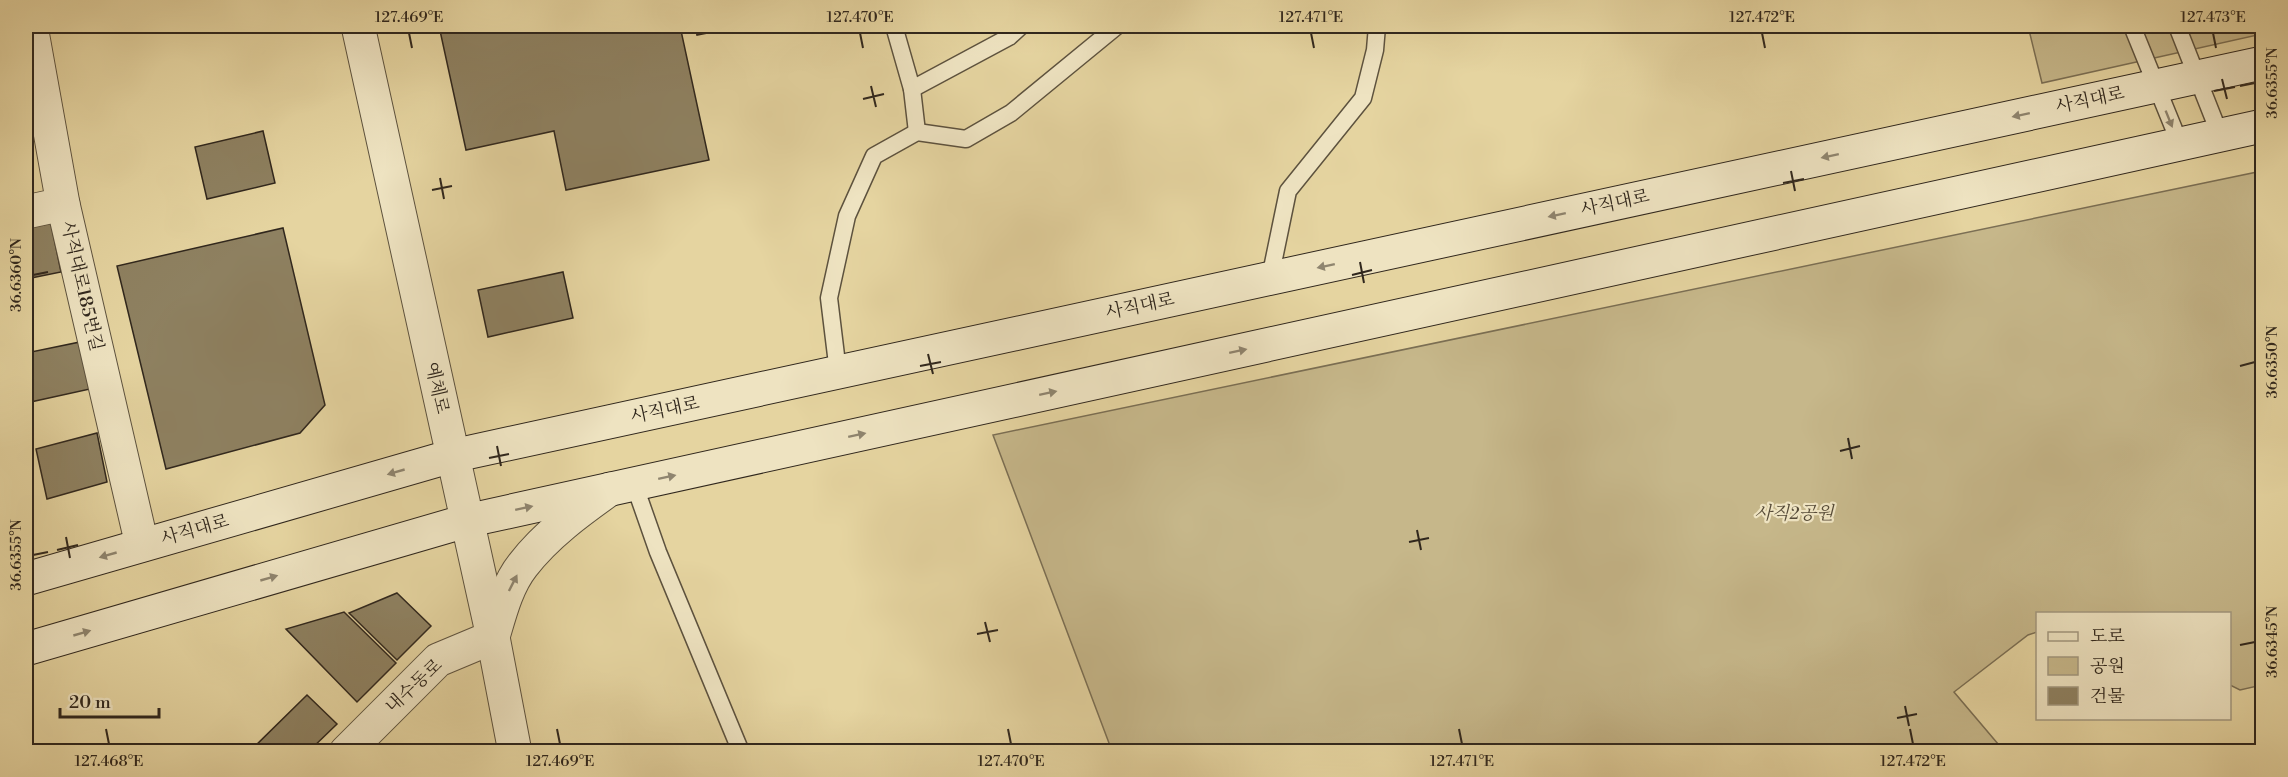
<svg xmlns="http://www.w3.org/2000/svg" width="2288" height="777" font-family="'Libre Bodoni','Noto Serif KR',serif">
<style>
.green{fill:#c6b78a;stroke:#7b6f54;stroke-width:1.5}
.building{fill:#8e8161;stroke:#30271d;stroke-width:1.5}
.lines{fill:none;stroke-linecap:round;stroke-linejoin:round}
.service-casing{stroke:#5d523e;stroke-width:19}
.minor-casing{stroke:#5d523e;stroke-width:35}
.tertiary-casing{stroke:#5d523e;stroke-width:35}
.secondary-casing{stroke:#30271d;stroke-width:35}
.service{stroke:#eee3c1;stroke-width:16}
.minor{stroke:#eee3c1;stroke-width:33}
.tertiary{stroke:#eee3c1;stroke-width:33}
.secondary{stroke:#eee3c1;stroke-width:33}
.oneway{fill:#8f856f}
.ticks{fill:none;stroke:#30271d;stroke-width:2}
.labels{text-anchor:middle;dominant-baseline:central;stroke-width:4.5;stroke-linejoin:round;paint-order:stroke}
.street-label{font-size:18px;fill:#30271d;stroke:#eee3c1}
.park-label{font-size:18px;font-style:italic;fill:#564b38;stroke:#eee3c1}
.neatline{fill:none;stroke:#30271d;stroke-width:2}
.ticks-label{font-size:15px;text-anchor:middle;fill:#30271d}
</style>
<rect width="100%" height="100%" fill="#e5d4a0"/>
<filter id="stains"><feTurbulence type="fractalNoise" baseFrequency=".00333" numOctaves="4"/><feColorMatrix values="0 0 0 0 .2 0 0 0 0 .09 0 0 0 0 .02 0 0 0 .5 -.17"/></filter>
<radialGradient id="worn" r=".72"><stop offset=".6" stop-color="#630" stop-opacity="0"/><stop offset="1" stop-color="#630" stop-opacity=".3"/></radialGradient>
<g class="green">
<polygon points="2028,26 2262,26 2262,34 2042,83"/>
<polygon points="2262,171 2262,685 2240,690 2230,685 2230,614 2038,614 2037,632 2028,635 1954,692 2004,751 1112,751 993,435"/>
</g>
<g class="building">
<polygon points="439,26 680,26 709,160 566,190 554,131 466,150"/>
<polygon points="695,26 742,26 697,35"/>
<polygon points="263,131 275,183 207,199 195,147"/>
<polygon points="51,223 61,272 26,279 26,228"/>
<polygon points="283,228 325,405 300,433 166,469 117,266"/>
<polygon points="563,272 573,318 488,337 478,290"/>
<polygon points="80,342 90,389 26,403 26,353"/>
<polygon points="97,433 107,482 47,499 36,449"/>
<polygon points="397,593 431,626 397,660 349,613"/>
<polygon points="344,612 396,663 357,702 286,629"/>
<polygon points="307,695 337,724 308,752 249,752"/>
</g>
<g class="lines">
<g class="service-casing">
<g id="service">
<polyline points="894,26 912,89 1009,37 1021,26"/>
<polyline points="2132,26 2180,144"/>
<polyline points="2177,26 2220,135"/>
<polyline points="912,89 917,132"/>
<polyline points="1270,278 1288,191 1363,98 1375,50 1377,26"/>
<polyline points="838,372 829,298 847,216 874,156 917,132 966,139 1011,113 1117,26"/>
<polyline points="636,483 638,495 658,552 741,752"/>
</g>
</g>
<g class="minor-casing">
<g id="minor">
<polyline points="31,26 63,204 142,545"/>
<polyline points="26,212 63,204"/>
<polyline points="346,752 438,660 493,637"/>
</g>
</g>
<g class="tertiary-casing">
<g id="tertiary">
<polyline points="358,26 493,637 515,752"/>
<path d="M493,637C500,613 507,585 523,565C546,535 579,511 610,489"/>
</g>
</g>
<g class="secondary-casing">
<g id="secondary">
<polyline points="26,579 452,456 2262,63"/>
<polyline points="26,649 466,521 2262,126"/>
</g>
</g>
<use href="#service" class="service"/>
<use href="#minor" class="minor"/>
<use href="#tertiary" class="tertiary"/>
<use href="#secondary" class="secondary"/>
</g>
<defs><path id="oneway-solid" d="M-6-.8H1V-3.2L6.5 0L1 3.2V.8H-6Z" transform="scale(1.5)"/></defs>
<g class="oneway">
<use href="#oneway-solid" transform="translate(2021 115) rotate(168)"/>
<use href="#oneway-solid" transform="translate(2169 119) rotate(68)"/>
<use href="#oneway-solid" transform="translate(1830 156) rotate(168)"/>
<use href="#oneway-solid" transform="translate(1557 215) rotate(168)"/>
<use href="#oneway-solid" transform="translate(1326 266) rotate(168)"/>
<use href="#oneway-solid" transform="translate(1238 351) rotate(-12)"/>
<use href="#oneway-solid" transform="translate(1048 393) rotate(-12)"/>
<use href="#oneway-solid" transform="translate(857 435) rotate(-12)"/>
<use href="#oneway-solid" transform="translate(396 472) rotate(164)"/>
<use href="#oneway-solid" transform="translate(667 477) rotate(-12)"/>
<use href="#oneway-solid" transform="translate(524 508) rotate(-12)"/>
<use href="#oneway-solid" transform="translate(108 555) rotate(164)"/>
<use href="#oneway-solid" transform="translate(269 578) rotate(-16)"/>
<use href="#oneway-solid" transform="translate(513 583) rotate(-63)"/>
<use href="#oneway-solid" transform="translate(82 633) rotate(-16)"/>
</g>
<path class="ticks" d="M409,33L412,48M860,33L863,48M1311,33L1314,48M1762,33L1765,48M2213,33L2216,48M2222,79L2227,99M871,86L876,107M2240,86L2255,83M2214,91L2235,87M863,99L884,94M1791,171L1795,191M440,178L444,199M1783,183L1804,179M432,190L452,186M1360,262L1364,283M33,275L48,272M1352,275L1372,270M928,354L933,374M920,366L941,362M2240,366L2255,362M1848,438L1852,459M497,446L501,466M1840,451L1860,446M489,458L509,454M1417,530L1421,550M66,537L70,558M1409,542L1429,538M57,550L78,545M33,555L48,552M985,622L990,642M977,634L998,630M2240,645L2255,642M1905,706L1909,726M1897,718L1917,714M106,729L109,744M557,729L560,744M1008,729L1011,744M1459,729L1462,744M1910,729L1913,744"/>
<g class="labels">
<g class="street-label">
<text transform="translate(2090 100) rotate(-12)">사직대로</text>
<text transform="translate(1615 203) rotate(-12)">사직대로</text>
<text transform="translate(82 286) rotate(77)">사직대로185번길</text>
<text transform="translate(1140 306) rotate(-12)">사직대로</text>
<text transform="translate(437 388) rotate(77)">예체로</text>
<text transform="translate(665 410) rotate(-12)">사직대로</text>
<text transform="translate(195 530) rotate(-16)">사직대로</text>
<text transform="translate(414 686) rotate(-43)">내수동로</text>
</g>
<g class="park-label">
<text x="1794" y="513">사직2공원</text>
</g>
</g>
<rect width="2288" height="777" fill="none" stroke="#e5d4a0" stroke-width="66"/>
<rect x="2036" y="612" width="195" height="108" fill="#eee3c1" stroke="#a2987f" stroke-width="1.5"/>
<rect x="2048" y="632" width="30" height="9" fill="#eee3c1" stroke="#a2987f" stroke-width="1.5"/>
<text x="2090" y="642" font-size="18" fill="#30271d">도로</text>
<rect x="2048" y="657" width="30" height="18" fill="#c6b78a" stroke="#a2987f" stroke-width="1.5"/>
<text x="2090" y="672" font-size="18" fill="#30271d">공원</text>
<rect x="2048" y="687" width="30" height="18" fill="#8e8161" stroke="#a2987f" stroke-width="1.5"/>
<text x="2090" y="702" font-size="18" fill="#30271d">건물</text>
<path d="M60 708v9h99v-9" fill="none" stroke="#30271d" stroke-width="3"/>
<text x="69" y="708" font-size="18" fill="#30271d" stroke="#eee3c1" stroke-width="4.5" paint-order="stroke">20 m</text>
<rect x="33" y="33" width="2222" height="711" class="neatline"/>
<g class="ticks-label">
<text x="409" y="22">127.469°E</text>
<text x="860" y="22">127.470°E</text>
<text x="1311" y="22">127.471°E</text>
<text x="1762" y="22">127.472°E</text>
<text x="2213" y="22">127.473°E</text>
<text transform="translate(2272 83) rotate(-90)" y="5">36.6355°N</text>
<text transform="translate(16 275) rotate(-90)" y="5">36.6360°N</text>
<text transform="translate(2272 362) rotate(-90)" y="5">36.6350°N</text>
<text transform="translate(16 555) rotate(-90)" y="5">36.6355°N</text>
<text transform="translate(2272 642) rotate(-90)" y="5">36.6345°N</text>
<text x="109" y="766">127.468°E</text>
<text x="560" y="766">127.469°E</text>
<text x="1011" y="766">127.470°E</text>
<text x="1462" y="766">127.471°E</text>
<text x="1913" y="766">127.472°E</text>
</g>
<rect width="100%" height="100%" filter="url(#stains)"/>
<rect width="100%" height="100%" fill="url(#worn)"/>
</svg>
